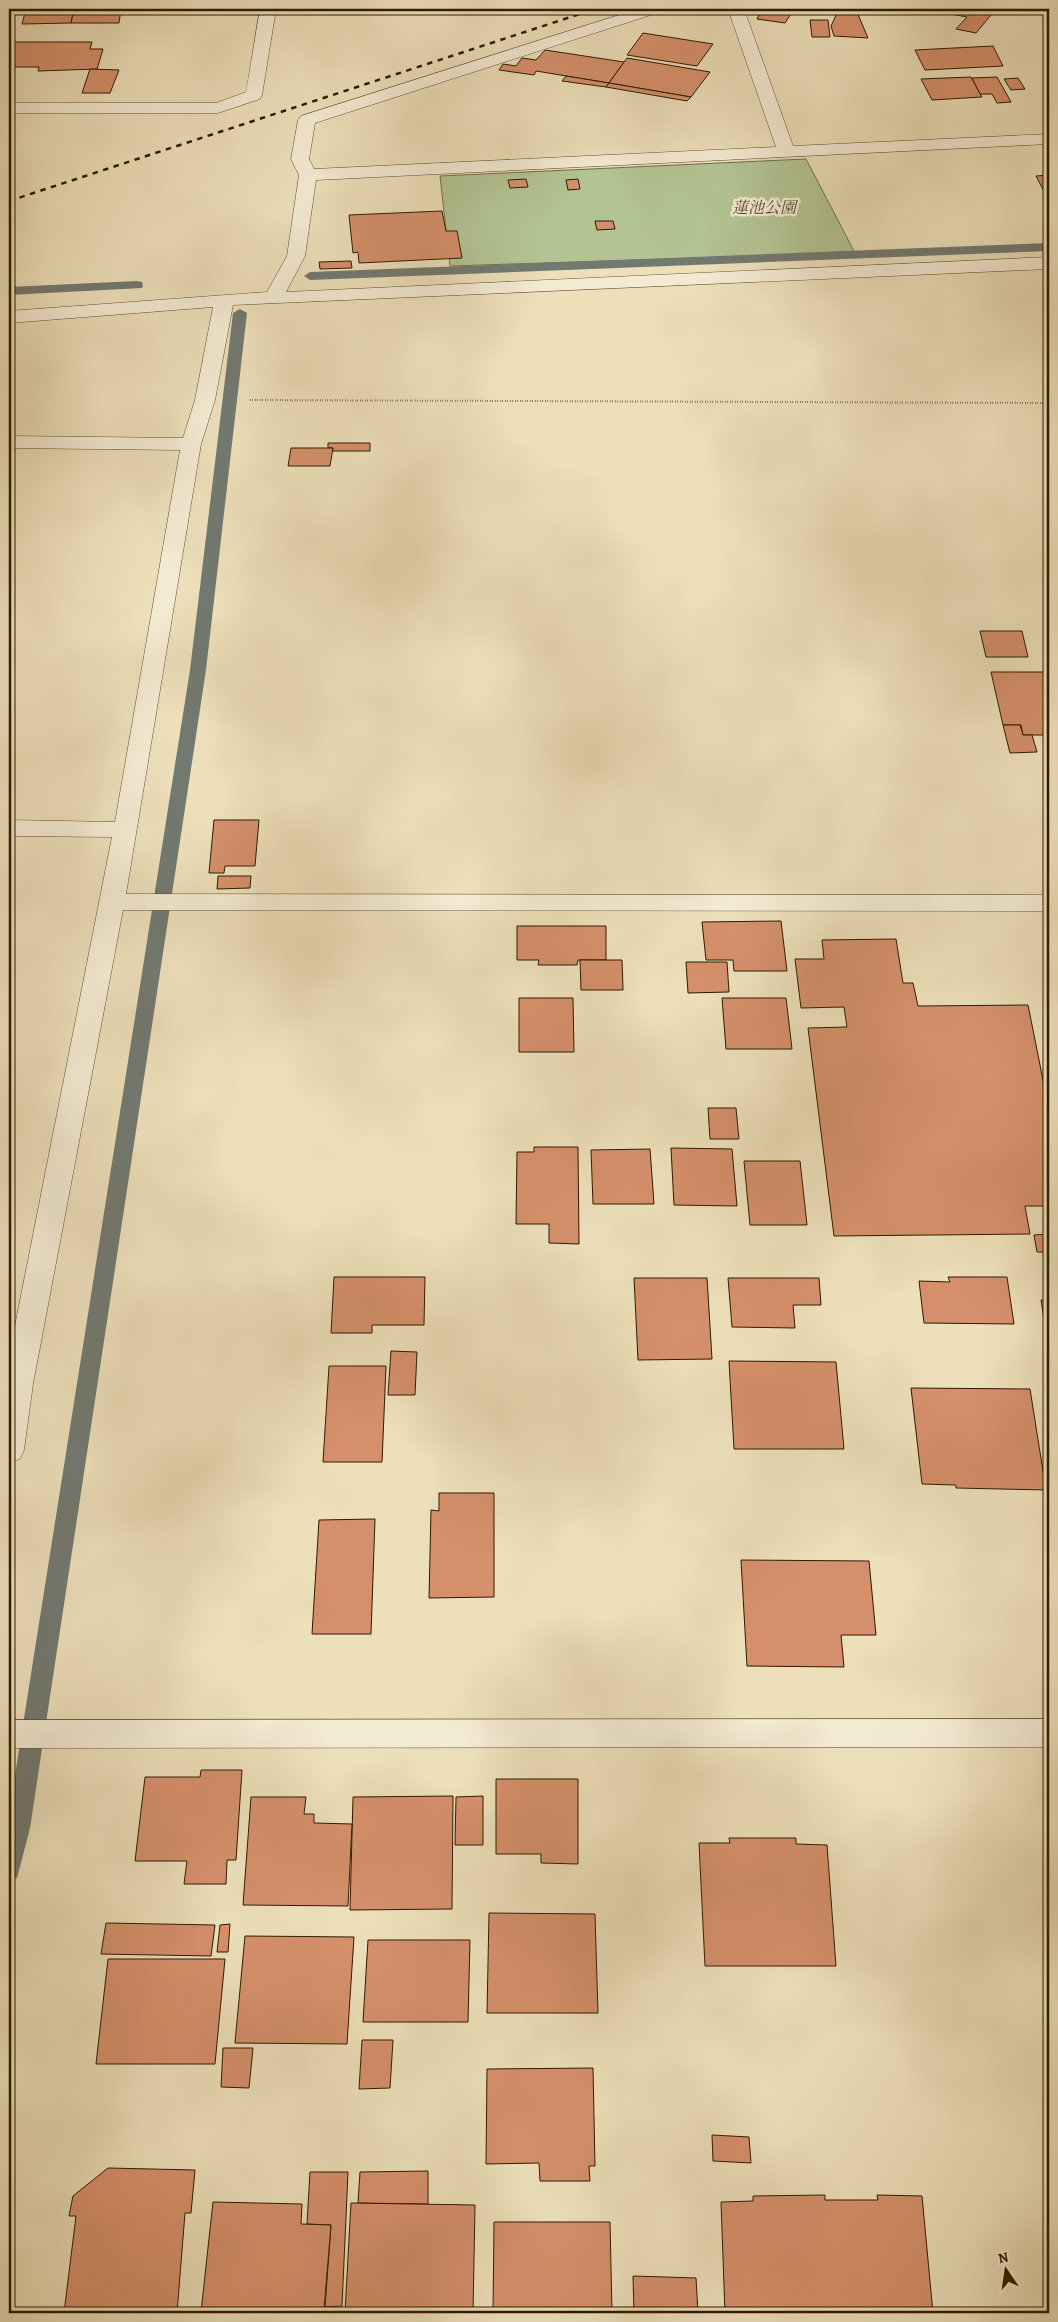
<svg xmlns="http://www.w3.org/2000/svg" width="1058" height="2322" font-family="Alegreya,'Noto Serif JP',serif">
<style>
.green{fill:#b3c393;stroke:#706e4a}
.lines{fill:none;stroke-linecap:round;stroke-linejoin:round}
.stream{fill:#727971;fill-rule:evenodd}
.building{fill:#d5906b;stroke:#2d1a00}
.minor-casing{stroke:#5d4b2e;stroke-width:1}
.path{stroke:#2d1a00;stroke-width:2;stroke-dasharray:0.5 2;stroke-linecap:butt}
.minor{fill:#f3ead2;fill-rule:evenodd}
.rail{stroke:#2d1a00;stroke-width:2.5;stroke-dasharray:5.5 5.5;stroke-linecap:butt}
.labels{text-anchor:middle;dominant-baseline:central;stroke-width:5;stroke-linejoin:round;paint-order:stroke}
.far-park-label{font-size:16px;font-style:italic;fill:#554d2c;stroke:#f3ead2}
</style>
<rect width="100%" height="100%" fill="#ecdfba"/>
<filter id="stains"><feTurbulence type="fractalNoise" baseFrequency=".004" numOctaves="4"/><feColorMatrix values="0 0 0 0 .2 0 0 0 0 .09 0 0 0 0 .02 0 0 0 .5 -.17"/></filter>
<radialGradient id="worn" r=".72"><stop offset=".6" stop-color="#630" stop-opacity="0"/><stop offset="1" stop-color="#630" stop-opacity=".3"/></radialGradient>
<polygon class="green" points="806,159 855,253 450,266 440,176"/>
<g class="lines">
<g class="stream">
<polygon points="1049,243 1049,251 310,280 304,276 310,272"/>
<polygon points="137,281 142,282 143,285 142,288 9,295 9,287"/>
<polygon points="240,309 247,313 206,670 30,1828 17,1878 9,1881 9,1813 190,670 233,313"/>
</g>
</g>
<g class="building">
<polygon points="26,9 74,9 71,23 22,24"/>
<polygon points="74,9 121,9 119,23 71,23"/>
<polygon points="324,9 361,9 360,14 323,14"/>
<polygon points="762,9 794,9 785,23 757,19"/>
<polygon points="943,9 996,9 976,33 956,29 967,17 940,12"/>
<polygon points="838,11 857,12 868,38 834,36 831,26"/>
<polygon points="810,20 828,20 830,37 812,37"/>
<polygon points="643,33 713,44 697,66 627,55"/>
<polygon points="9,42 92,42 90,49 103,49 97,69 38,71 39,67 9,67"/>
<polygon points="993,46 1003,66 925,70 915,50"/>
<polygon points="545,50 624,62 609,83 536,71 534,75 499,70 503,64 516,66 522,58 536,60"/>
<polygon points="627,58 710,72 691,97 609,83"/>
<polygon points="90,69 119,70 110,93 82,93"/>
<polygon points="566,76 609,83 606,87 562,81"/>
<polygon points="971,77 982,97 932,100 921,79"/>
<polygon points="997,77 1011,102 997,103 992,94 980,94 972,78"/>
<polygon points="1018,78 1025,89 1011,90 1004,79"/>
<polygon points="609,83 691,97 687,101 606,87"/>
<polygon points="1049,175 1049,201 1036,176"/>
<polygon points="526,179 528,187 510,188 508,180"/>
<polygon points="578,179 580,189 568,190 566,180"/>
<polygon points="442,211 446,231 457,231 462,258 359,263 358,252 353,253 349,215"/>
<polygon points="595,221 613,221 615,229 597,230"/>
<polygon points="351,261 352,268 320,269 319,262"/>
<polygon points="328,443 370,443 370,451 332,451 333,448 328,448"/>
<polygon points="291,448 333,448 330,466 288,466"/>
<polygon points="980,631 1022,631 1028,657 986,657"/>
<polygon points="991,672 1049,672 1049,735 1023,735 1021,725 1003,725"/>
<polygon points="1003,725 1020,725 1023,735 1032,735 1037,752 1010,753"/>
<polygon points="214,820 259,820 255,866 225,866 224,873 209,873"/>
<polygon points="218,876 251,876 250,888 217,889"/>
<polygon points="781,921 787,971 734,971 733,960 706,960 702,922"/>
<polygon points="517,926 606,926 606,960 578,960 577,965 538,965 539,960 517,960"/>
<polygon points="896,939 903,983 913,983 918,1006 1028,1005 1049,1110 1049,1206 1025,1206 1030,1234 834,1236 808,1028 847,1027 844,1007 801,1008 795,959 824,959 822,940"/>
<polygon points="580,960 622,960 623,990 581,990"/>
<polygon points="686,962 727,962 729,992 688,993"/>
<polygon points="519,998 573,998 574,1052 519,1052"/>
<polygon points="722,998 786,998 792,1049 726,1049"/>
<polygon points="708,1108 736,1108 739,1139 710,1139"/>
<polygon points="534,1147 578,1147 579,1244 549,1243 549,1224 516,1224 517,1152 534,1152"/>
<polygon points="671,1148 732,1149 737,1206 674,1205"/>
<polygon points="650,1149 654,1204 593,1204 591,1150"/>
<polygon points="744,1161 800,1161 807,1225 750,1225"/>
<polygon points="1049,1234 1049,1252 1037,1252 1034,1235"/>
<polygon points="334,1277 425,1277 424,1325 372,1325 372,1333 331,1333"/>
<polygon points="948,1277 1007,1277 1014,1324 924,1323 919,1281 950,1282"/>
<polygon points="634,1278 707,1278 712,1359 638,1360"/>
<polygon points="728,1278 819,1278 821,1305 793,1305 795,1328 732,1327"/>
<polygon points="1041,1300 1049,1300 1049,1350"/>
<polygon points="391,1351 417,1352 415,1395 388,1395"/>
<polygon points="729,1361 836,1362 844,1449 734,1449"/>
<polygon points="329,1366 386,1366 382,1462 323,1462"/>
<polygon points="911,1388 1030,1389 1046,1490 956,1488 956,1485 922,1484"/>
<polygon points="439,1493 494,1493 494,1597 429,1598 431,1510 439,1511"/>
<polygon points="375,1519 371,1634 312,1634 319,1520"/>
<polygon points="741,1560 869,1561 876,1635 841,1635 844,1667 747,1666"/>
<polygon points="201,1770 242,1770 236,1860 227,1860 226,1884 184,1884 187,1861 135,1861 145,1777 200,1777"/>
<polygon points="496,1779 578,1779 578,1864 541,1863 541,1854 496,1854"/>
<polygon points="453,1796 452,1909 350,1910 353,1797"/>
<polygon points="483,1796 483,1845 455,1845 456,1797"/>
<polygon points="251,1797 306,1797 304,1814 314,1814 314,1823 352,1824 348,1906 243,1905"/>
<polygon points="729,1838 796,1838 796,1844 827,1845 836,1966 705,1966 699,1843 730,1843"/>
<polygon points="489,1913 595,1914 598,2013 487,2013"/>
<polygon points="106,1923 215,1925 211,1956 101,1954"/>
<polygon points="230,1924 228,1952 217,1952 220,1925"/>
<polygon points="245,1936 354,1937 347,2044 235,2043"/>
<polygon points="368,1940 470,1940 468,2022 363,2022"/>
<polygon points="108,1959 225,1959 215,2064 96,2064"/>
<polygon points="362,2040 393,2040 390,2088 359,2089"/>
<polygon points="223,2048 253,2048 249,2088 221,2087"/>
<polygon points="593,2068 595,2166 589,2166 590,2181 540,2181 539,2163 486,2164 487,2069"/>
<polygon points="712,2135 749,2137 751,2163 713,2161"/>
<polygon points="108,2168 195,2170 191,2213 185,2213 177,2313 64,2313 76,2216 69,2216 73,2196"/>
<polygon points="428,2171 428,2204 358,2203 360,2172"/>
<polygon points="310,2172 348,2172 342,2306 325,2307 331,2225 307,2224"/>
<polygon points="825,2195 825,2200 878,2200 877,2195 922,2196 933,2313 725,2313 721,2202 753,2201 753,2196"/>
<polygon points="213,2202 302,2204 301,2224 331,2225 324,2310 303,2309 302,2313 201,2312"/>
<polygon points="351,2203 475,2205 473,2313 345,2313"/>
<polygon points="494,2222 610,2222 612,2313 493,2313"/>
<polygon points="633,2276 696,2278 698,2313 634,2313"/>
</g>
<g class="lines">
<g class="minor-casing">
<g id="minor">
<polygon points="260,9 276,9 262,95 260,99 218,113 9,113 9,103 216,103 246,92"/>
<polygon points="638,9 662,9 660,12 315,123 309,159 314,169 776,147 728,9 744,9 793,146 1049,134 1049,144 316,180 305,256 286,292 1049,257 1049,269 233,305 215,400 201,444 126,894 1049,895 1049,911 123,910 33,1384 24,1450 20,1459 9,1462 9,1356 112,837 9,836 9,820 115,822 180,450 9,448 9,436 183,438 195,400 213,307 9,323 9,311 267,292 287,256 299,175 291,159 298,120 301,116"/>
<polygon points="1049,1719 1049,1747 9,1748 9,1720"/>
</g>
</g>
<polyline class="path" points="250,400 1049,403"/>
<use href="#minor" class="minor"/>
<polyline class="rail" points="9,201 595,9"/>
</g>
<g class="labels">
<g class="far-park-label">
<text x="764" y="208">蓮池公園</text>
</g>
</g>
<rect width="1058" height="2322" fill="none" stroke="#ecdfba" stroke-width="30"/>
<rect x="10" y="10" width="1038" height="2302" fill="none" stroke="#2d1a00" stroke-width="2.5"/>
<rect x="15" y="15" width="1028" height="2292" fill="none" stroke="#2d1a00"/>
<g transform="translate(1006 2270) rotate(347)" stroke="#f3ead2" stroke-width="4" paint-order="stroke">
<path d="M0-4L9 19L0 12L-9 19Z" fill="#2d1a00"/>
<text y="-8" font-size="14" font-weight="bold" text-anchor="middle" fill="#2d1a00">N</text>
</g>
<rect width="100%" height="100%" filter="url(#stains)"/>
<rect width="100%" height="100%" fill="url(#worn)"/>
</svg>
